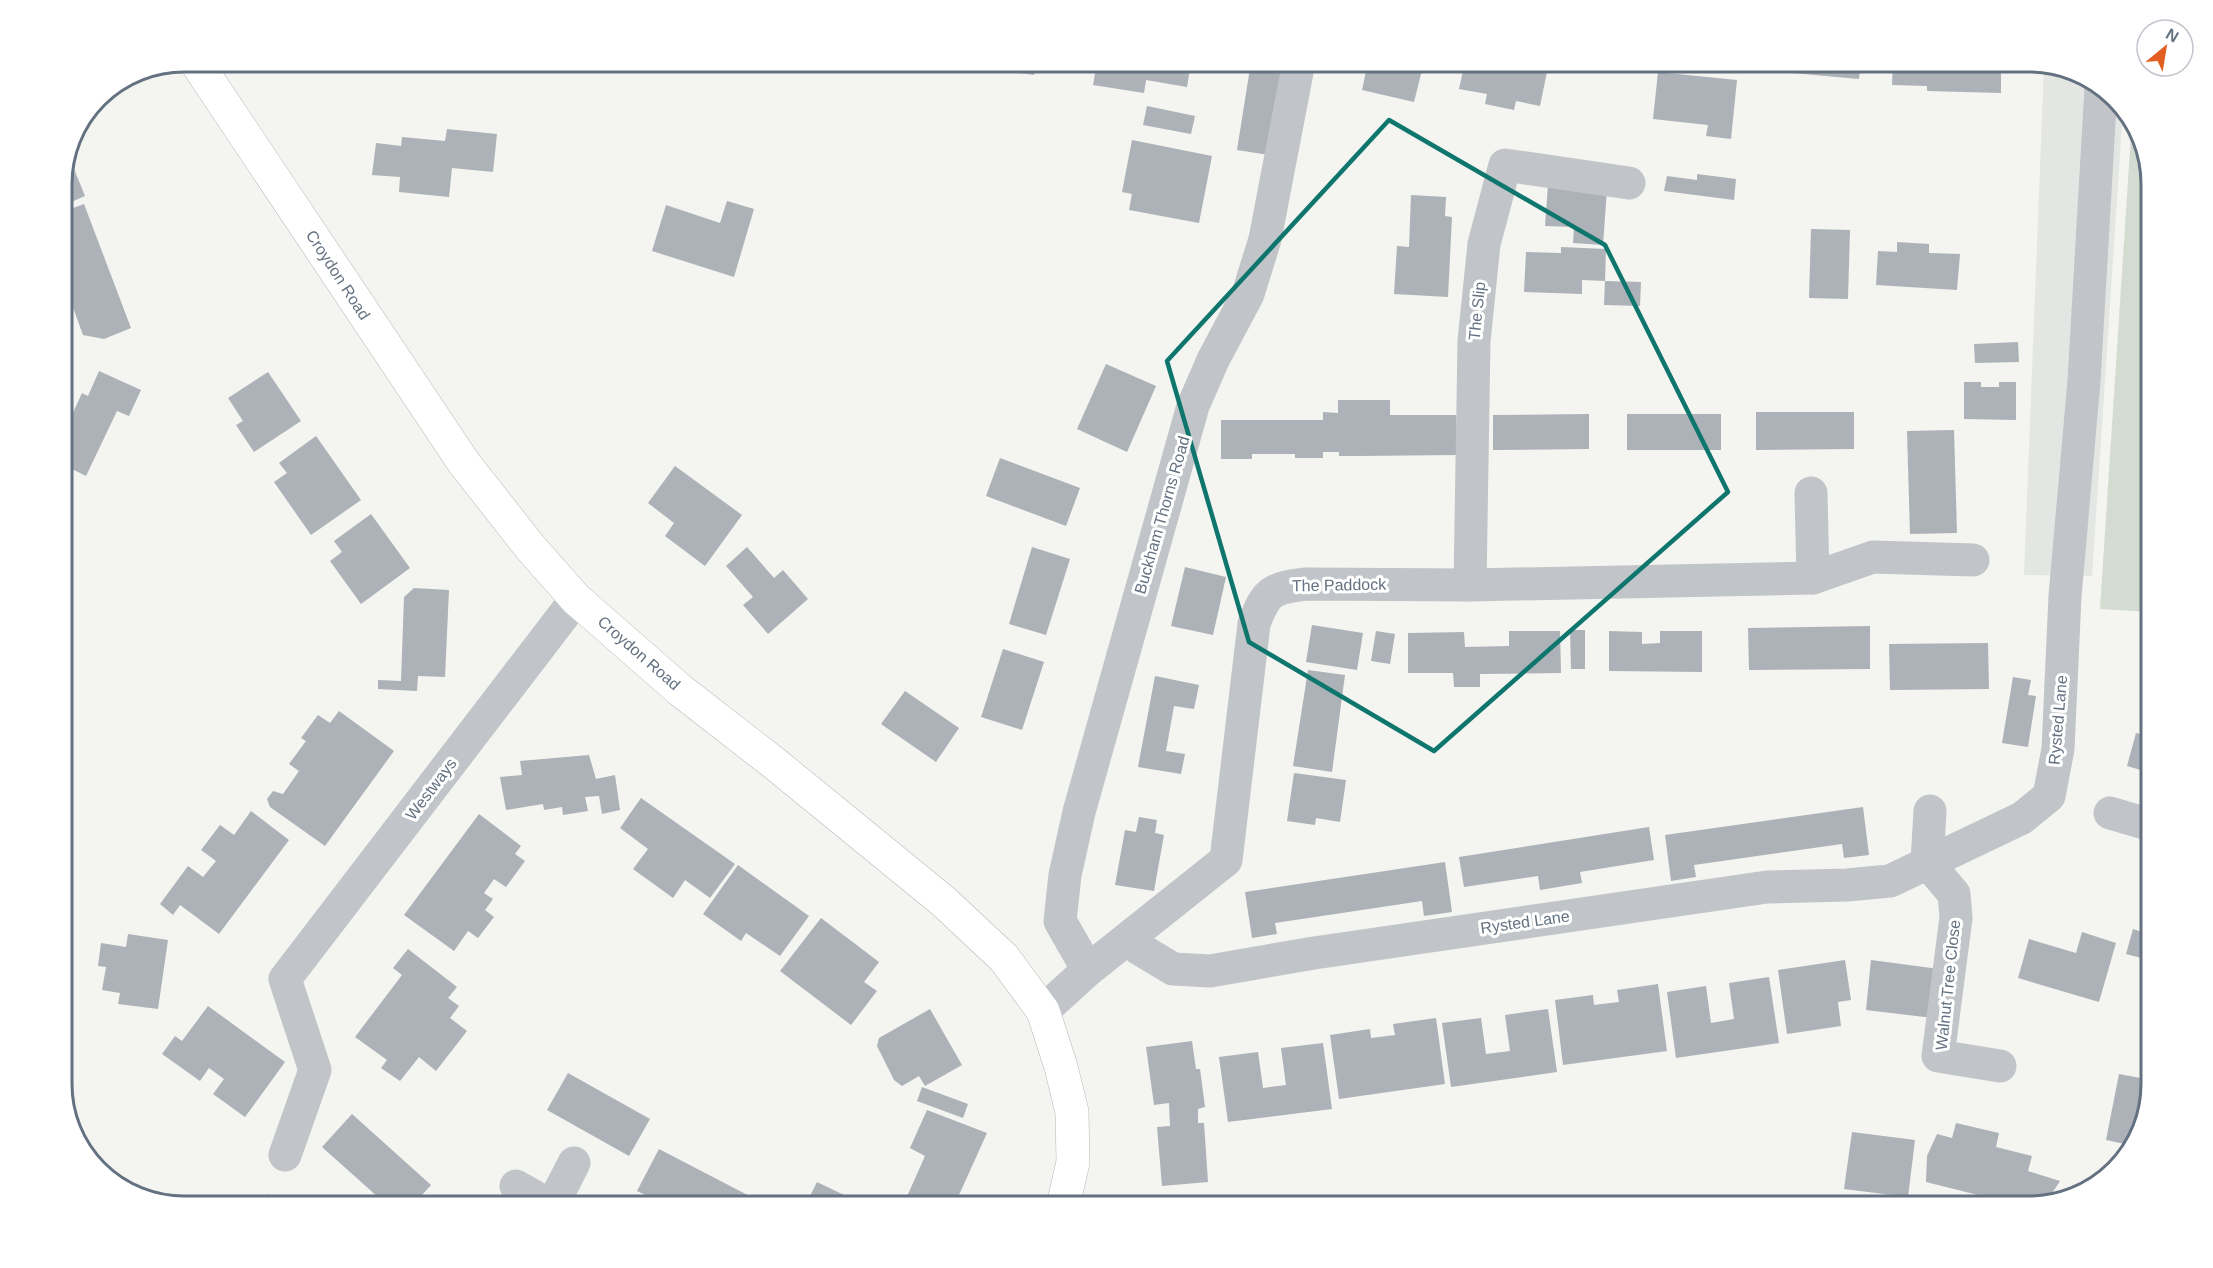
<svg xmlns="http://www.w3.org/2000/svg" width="2213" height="1268" font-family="Arial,sans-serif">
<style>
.built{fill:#e4e6e3}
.green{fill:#d4dbd1}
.building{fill:#acb2b8}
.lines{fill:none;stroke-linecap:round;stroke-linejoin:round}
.major-casing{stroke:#b4b8bc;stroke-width:34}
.minor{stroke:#c1c4c8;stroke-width:33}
.major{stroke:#fff;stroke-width:33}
.marked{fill:none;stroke:#0f766e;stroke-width:4.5;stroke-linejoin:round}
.labels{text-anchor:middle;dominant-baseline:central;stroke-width:6;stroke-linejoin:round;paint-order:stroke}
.street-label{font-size:16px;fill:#637181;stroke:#fff}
.rim{fill:none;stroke:#637181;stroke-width:3}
</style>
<rect width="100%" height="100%" fill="#f4f4f0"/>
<polygon class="built" points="2044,66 2090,78 2123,109 2092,576 2024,575"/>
<polygon class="green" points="2132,119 2151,177 2151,612 2100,609"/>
<g class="building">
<polygon points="1009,62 1036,62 1034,75 1007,71"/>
<polygon points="1097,62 1191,62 1187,87 1146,80 1144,93 1093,85"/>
<polygon points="1251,62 1283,62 1269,155 1237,150"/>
<polygon points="1368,62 1424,62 1414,102 1362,90"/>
<polygon points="1465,62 1549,62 1540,106 1516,101 1514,110 1485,104 1487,94 1459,89"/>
<polygon points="1771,62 1861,62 1859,79 1770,71"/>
<polygon points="1893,62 2001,62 2001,93 1927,91 1927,86 1892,85"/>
<polygon points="1658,72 1737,80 1731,139 1706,136 1708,125 1653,119"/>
<polygon points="1147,106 1195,116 1191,134 1143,125"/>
<polygon points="447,129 497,134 493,172 452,168 449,197 399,192 400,177 372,175 376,143 401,146 402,137 445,141"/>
<polygon points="1132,140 1212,156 1199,223 1129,210 1132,194 1122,192"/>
<polygon points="68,154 85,196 62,206 62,177"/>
<polygon points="1697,174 1736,179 1734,200 1664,191 1667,176 1697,180"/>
<polygon points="1548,185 1607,189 1603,245 1573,243 1574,227 1545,226"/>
<polygon points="1411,195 1446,197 1445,216 1452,217 1448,297 1394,294 1397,246 1409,247"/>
<polygon points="727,201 754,209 734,277 652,251 666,205 720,223"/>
<polygon points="84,204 131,328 104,339 83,335 62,277 62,230 65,229 62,222 62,212"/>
<polygon points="1811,229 1850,230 1848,299 1809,298"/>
<polygon points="1897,242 1929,244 1929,253 1960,254 1957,290 1876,285 1878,251 1897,252"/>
<polygon points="1561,247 1606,249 1605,281 1582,280 1582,294 1524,292 1526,252 1561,253"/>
<polygon points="1605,281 1641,282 1640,306 1604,305"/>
<polygon points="2018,342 2019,362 1975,363 1974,344"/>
<polygon points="1106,364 1156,386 1127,452 1077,429"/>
<polygon points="99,371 141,390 129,416 117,411 86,476 62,464 62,437 82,393 88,396"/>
<polygon points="268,372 301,421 254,452 236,425 243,421 228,398"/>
<polygon points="1964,382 1981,382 1981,387 1999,387 1999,382 2016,382 2016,420 1964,419"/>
<polygon points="1338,400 1390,400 1390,415 1456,415 1457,455 1358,456 1339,456 1339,452 1323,452 1323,458 1295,458 1295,454 1252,454 1252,459 1221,459 1221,420 1323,420 1323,412 1338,413"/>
<polygon points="1756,412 1854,412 1854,449 1756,450"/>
<polygon points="1589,414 1589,449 1493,450 1493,415"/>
<rect x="1627" y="414" width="94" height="36"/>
<polygon points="1954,430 1957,533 1910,534 1907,431"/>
<polygon points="316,436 361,500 311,535 274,482 287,473 279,463"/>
<polygon points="1000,458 1080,488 1066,526 986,496"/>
<polygon points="675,466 742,515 705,566 665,536 674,523 648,503"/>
<polygon points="62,507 71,511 62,531"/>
<polygon points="371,514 410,568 361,604 330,561 342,552 334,541"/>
<polygon points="747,547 774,578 783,570 808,599 768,634 743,605 753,597 726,566"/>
<polygon points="1032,547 1070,559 1046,635 1009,624"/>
<polygon points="1185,567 1226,577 1213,635 1171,626"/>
<polygon points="414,588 449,590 445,677 418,676 417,691 378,689 378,680 401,681 404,597"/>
<polygon points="1312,625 1363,633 1357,670 1306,662"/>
<polygon points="1870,626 1870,669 1749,670 1748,628"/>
<polygon points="1570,630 1585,630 1585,669 1571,669"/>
<polygon points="1376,631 1395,634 1390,664 1371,661"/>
<polygon points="1509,631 1560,631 1561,673 1480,674 1480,687 1454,687 1453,673 1408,673 1408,633 1464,632 1465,647 1509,646"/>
<polygon points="1609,631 1642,632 1642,644 1660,643 1660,631 1702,631 1702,672 1609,671"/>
<polygon points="1988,643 1989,689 1890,690 1889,644"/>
<polygon points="1003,649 1044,662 1022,730 981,717"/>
<polygon points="1308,670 1345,675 1332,772 1293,766"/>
<polygon points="1155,676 1199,685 1194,709 1174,706 1166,751 1185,754 1181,774 1138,767"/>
<polygon points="2013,677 2031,680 2028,695 2036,696 2028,747 2002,743"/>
<polygon points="905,691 959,728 936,762 881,724"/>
<polygon points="339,711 394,751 325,846 270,807 267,799 273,791 283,794 299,771 289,764 306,741 301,738 318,715 330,723"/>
<polygon points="2136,733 2151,737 2151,773 2127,766"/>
<polygon points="589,755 596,779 615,775 620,810 602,814 599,796 585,797 588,811 563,815 562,807 544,810 543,804 506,810 500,777 522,775 520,761"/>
<polygon points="1294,773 1346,780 1340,822 1316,818 1315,825 1287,821"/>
<polygon points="641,798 735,864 710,898 685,880 673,898 633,869 648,849 620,828"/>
<polygon points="1863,807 1869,855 1844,858 1842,844 1694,865 1696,877 1671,881 1665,835"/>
<polygon points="251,811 289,840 219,934 180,905 173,915 160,904 188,866 203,877 216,861 201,850 220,825 234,835"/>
<polygon points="479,814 521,846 515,854 525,861 506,887 494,879 484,893 493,899 485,910 494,917 478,938 468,931 454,951 404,915"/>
<polygon points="1139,817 1157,820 1155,833 1164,835 1154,891 1115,885 1125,830 1136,832"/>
<polygon points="1649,827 1654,860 1580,872 1582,883 1540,890 1538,876 1464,887 1459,857"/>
<polygon points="1445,862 1452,912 1424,916 1422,901 1275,923 1277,934 1252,938 1245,892"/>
<polygon points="738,865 809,916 780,956 746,933 741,941 703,914"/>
<polygon points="821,918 879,962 864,982 877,991 851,1025 780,971"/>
<polygon points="2133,929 2151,935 2151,974 2145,972 2149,960 2126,954"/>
<polygon points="2082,932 2116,943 2099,1002 2018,978 2029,939 2076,953"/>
<polygon points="128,934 168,940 158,1009 118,1004 120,993 102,990 106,967 98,966 101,943 126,947"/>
<polygon points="408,949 457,987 448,998 459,1006 450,1018 467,1031 436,1071 419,1057 400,1081 381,1068 387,1060 355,1037 402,975 393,968"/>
<polygon points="1845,960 1851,1000 1838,1002 1841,1026 1787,1034 1778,970"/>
<polygon points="1871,960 1939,969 1933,1018 1866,1010"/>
<polygon points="1769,977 1779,1043 1676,1058 1667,992 1706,986 1711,1023 1734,1019 1729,983"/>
<polygon points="1658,984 1667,1051 1563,1065 1555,1000 1593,995 1594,1005 1619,1002 1617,990"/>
<polygon points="208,1006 285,1062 245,1117 213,1094 224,1079 209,1068 200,1081 162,1054 175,1036 182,1041"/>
<polygon points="930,1009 962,1065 925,1086 919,1076 902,1086 894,1080 877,1046 879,1038"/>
<polygon points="1548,1009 1557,1072 1451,1087 1442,1023 1481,1018 1486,1054 1510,1051 1505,1015"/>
<polygon points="1436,1018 1445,1084 1339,1099 1330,1035 1370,1029 1371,1038 1395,1035 1393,1024"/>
<polygon points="1192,1041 1196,1069 1200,1069 1205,1107 1198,1109 1198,1123 1204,1123 1208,1182 1162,1186 1157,1127 1170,1126 1169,1103 1154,1105 1146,1047"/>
<polygon points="1323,1043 1332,1109 1228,1122 1219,1057 1258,1052 1263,1088 1286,1085 1281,1048"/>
<polygon points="568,1073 650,1119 629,1156 547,1110"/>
<polygon points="2119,1074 2151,1080 2134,1146 2106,1140"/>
<polygon points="922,1087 968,1104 963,1118 917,1101"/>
<polygon points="927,1110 987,1133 954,1206 916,1206 905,1201 925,1156 910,1148"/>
<polygon points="352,1114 431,1185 412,1206 388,1206 322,1147"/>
<polygon points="1956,1123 1999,1133 1996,1147 2032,1156 2028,1171 2060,1181 2047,1201 2029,1206 1990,1206 1990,1198 1926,1182 1927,1156 1937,1134 1952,1138"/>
<polygon points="1852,1132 1915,1140 1908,1197 1844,1189"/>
<polygon points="659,1149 761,1202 759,1206 668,1206 637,1191"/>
<polygon points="817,1182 867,1206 805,1206"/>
<polygon points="268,1194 289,1206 261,1206"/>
</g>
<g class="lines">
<g class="major-casing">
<polyline id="major" points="196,62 464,463 530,547 576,599 680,690 774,763 943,901 1004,958 1043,1011 1061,1067 1072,1112 1073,1162 1063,1206"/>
</g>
<g class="minor">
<polyline points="1811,493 1813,578"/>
<polyline points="1470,585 1474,341 1484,244 1505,165 1629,183"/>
<polyline points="1930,811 1927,862 1954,894 1956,918 1938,1056 2000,1066"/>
<polyline points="2110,813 2151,825"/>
<polyline points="1130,938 1138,948 1173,969 1210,971 1314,953 1767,887 1847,885 1890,881 2022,818 2049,796 2058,749 2065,596 2084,381 2101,88"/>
<polyline points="1088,970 1060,921 1065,875 1079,812 1193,406 1213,360 1248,294 1265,239 1299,62"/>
<path d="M1043,1011L1088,970L1226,860L1254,624C1266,591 1272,588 1306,584L1470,585L1813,578L1873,557L1973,560"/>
<polyline points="285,1155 315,1070 285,979 576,599"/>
<polyline points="516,1186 551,1206"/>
<polyline points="552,1206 574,1163"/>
</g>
<use href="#major" class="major"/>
</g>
<path class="marked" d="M1389,120L1605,245L1728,492L1434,751L1249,642L1167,361Z"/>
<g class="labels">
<g class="street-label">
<text transform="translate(338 275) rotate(57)">Croydon Road</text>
<text transform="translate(1477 311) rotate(-84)">The Slip</text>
<text transform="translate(1162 515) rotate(-74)">Buckham Thorns Road</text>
<text transform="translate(1339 585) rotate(-1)">The Paddock</text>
<text transform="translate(639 653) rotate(41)">Croydon Road</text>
<text transform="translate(2058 720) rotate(-85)">Rysted Lane</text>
<text transform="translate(431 789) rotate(-53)">Westways</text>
<text transform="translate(1525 922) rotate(-8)">Rysted Lane</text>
<text transform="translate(1948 985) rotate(-84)">Walnut Tree Close</text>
</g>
</g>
<path d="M0 0H2213V1268H0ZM184 72H2029A112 112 0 0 1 2141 184V1084A112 112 0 0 1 2029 1196H184A112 112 0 0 1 72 1084V184A112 112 0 0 1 184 72Z" fill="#fff" fill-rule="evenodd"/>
<path class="rim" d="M184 72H2029A112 112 0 0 1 2141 184V1084A112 112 0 0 1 2029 1196H184A112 112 0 0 1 72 1084V184A112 112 0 0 1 184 72Z"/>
<g transform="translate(2165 48) rotate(30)"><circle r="28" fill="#ffffff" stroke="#c1c6cd" stroke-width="1.5"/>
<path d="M0-4.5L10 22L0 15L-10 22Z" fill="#e25e22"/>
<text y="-9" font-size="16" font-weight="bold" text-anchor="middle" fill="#637181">N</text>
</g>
</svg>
